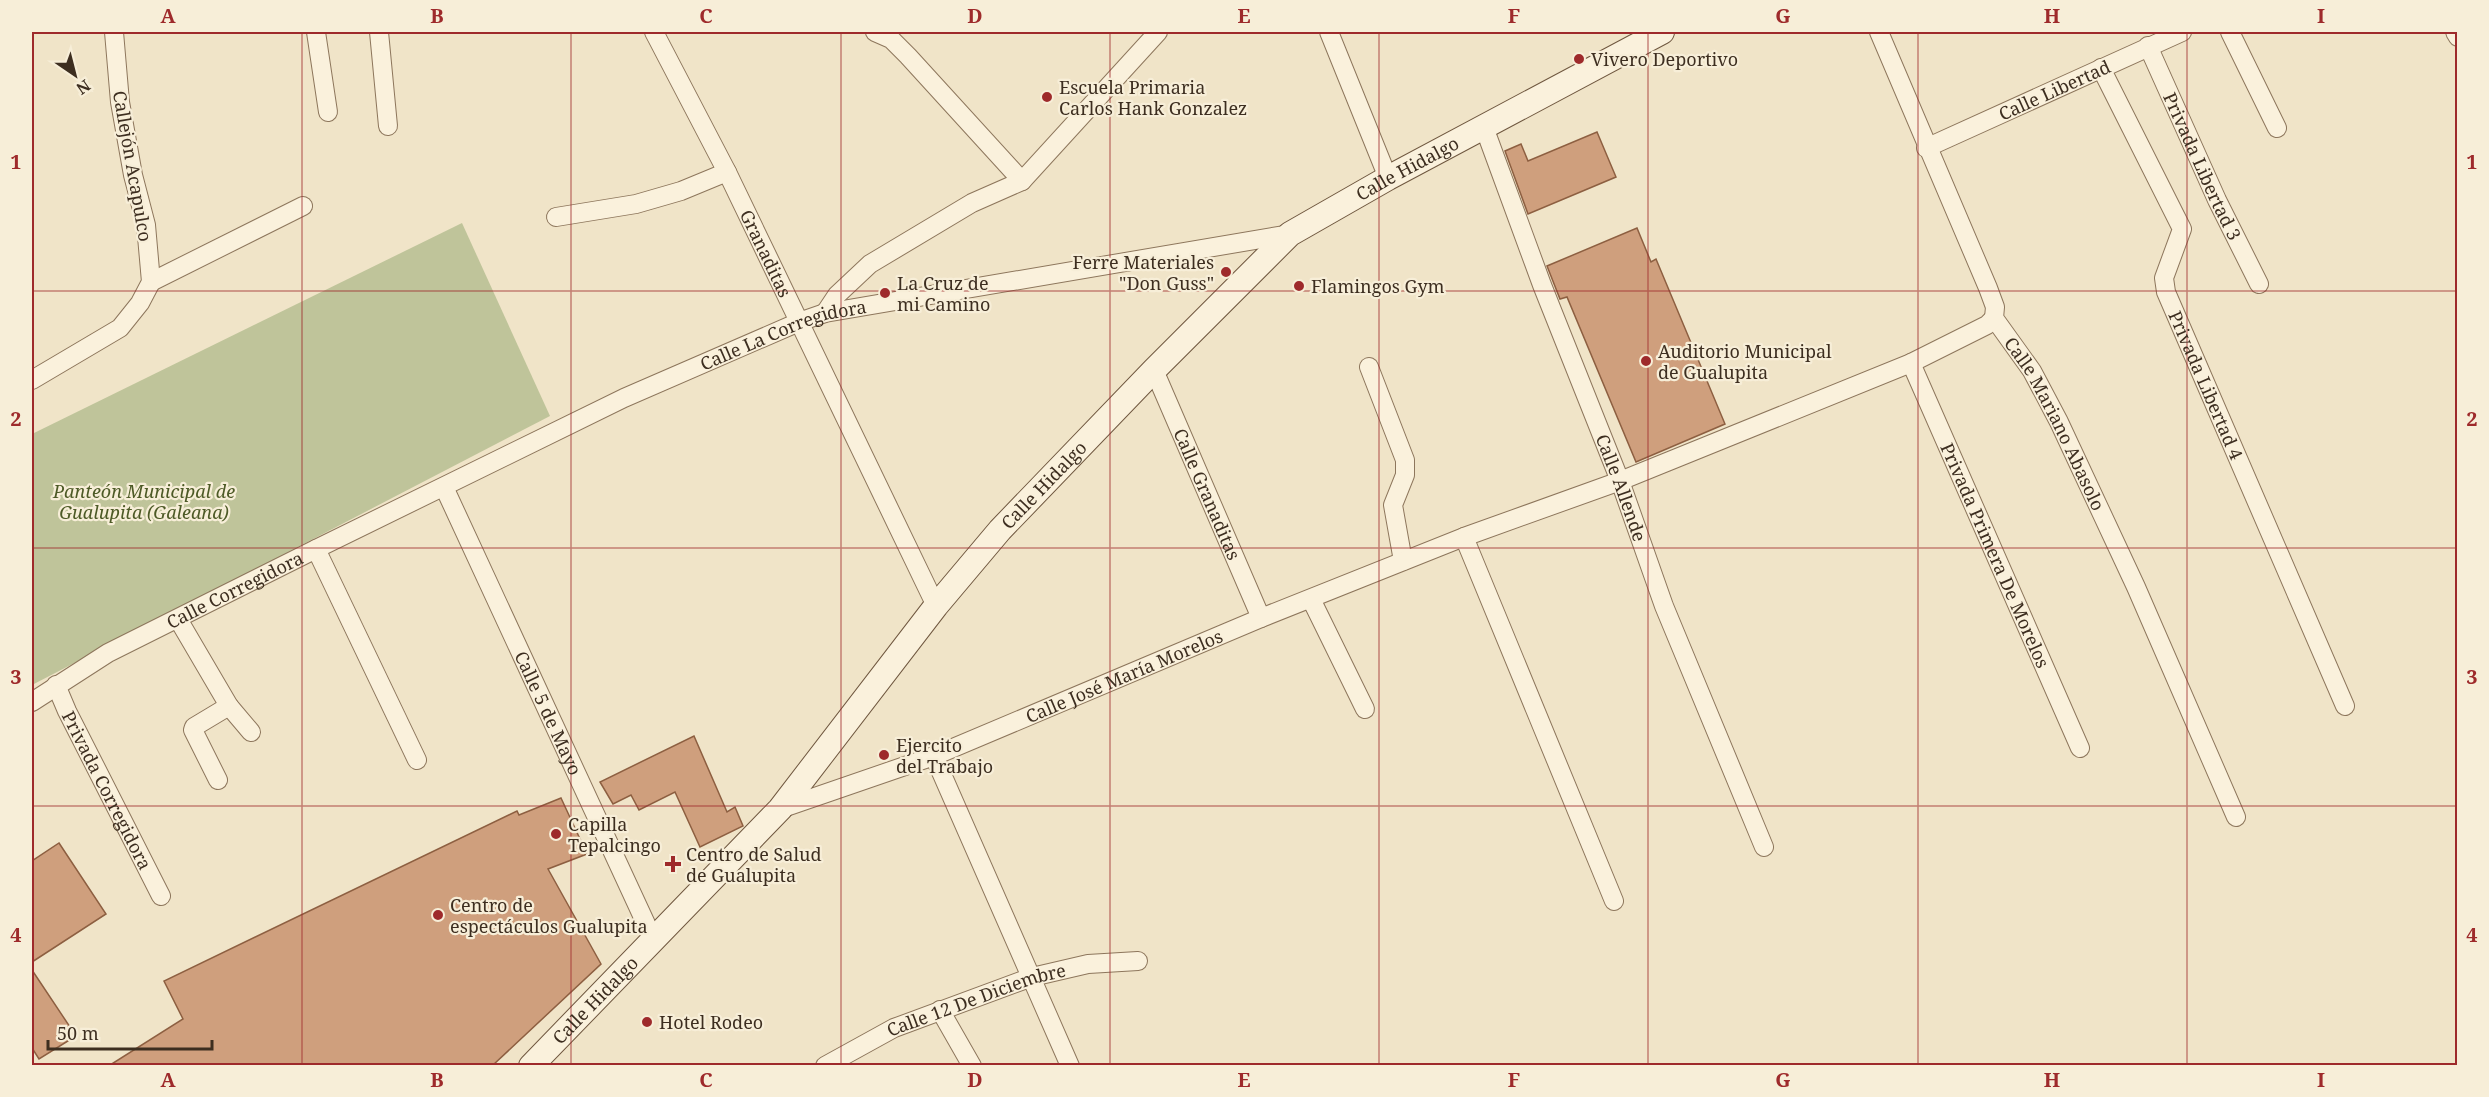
<svg xmlns="http://www.w3.org/2000/svg" width="2489" height="1097" font-family="'Noto Serif',serif">
<style>
.cemetery{fill:#bfc49a}
.building{fill:#cf9f7d;stroke:#8d5f41;stroke-width:1.5}
.lines{fill:none;stroke-linecap:round;stroke-linejoin:round}
.minor-casing{stroke:#8d765c;stroke-width:20}
.secondary-casing{stroke:#6f573f;stroke-width:26}
.minor{stroke:#faf1dc;stroke-width:18}
.secondary{stroke:#faf1dc;stroke-width:24}
.grid{fill:none;stroke:#9e2a2b;stroke-width:1.5;stroke-opacity:0.55}
.poi-dot{fill:#9e2a2b;stroke:#f7eed8;stroke-width:2}
.labels{text-anchor:middle;dominant-baseline:central;stroke-width:4.5;stroke-linejoin:round;paint-order:stroke}
.poi-label{font-size:18px;fill:#3d2e20;stroke:#f7eed8;text-anchor:start}
.street-label{font-size:18px;fill:#3d2e20;stroke:#f7eed8}
.park-label{font-size:18px;font-style:italic;fill:#4d5a26;stroke:#f7eed8}
.neatline{fill:none;stroke:#9e2a2b;stroke-width:2}
.grid-label{font-size:20px;text-anchor:middle;font-weight:bold;fill:#9e2a2b}
</style>
<rect width="100%" height="100%" fill="#f0e4c8"/>
<polygon class="cemetery" points="462,223 550,416 32,685 32,434"/>
<g class="building">
<polygon points="1597,132 1616,177 1528,214 1505,151 1521,144 1528,161"/>
<polygon points="1637,228 1651,262 1656,259 1725,424 1636,462 1567,297 1560,299 1547,266"/>
<polygon points="694,736 727,812 735,807 743,826 700,847 675,792 639,810 631,795 613,804 600,782"/>
<polygon points="561,798 587,854 548,869 601,964 493,1065 110,1065 183,1019 164,981 517,811 519,815"/>
<polygon points="59,843 106,914 32,962 32,861"/>
<polygon points="32,970 76,1036 39,1059 32,1048"/>
</g>
<g class="lines">
<g class="minor-casing">
<g id="minor">
<polyline points="316,32 328,112"/>
<polyline points="379,32 388,126"/>
<path id="s1" d="M654,32L727,172L936,606"/>
<polyline points="875,32 891,39 908,56 1022,181"/>
<polyline points="1329,32 1388,178"/>
<path id="s2" d="M1879,32L1988,288L1995,307L1994,318L2032,371L2059,422L2136,587L2236,817"/>
<polyline points="2230,32 2277,128"/>
<polyline points="2455,32 2458,37"/>
<path id="s3" d="M2148,46L2217,200L2259,284"/>
<path id="s4" d="M2101,68L2182,229L2164,278L2166,292L2345,706"/>
<path id="s5" d="M1484,127L1542,285L1620,481L1664,606L1764,847"/>
<path id="s6" d="M1926,148L2182,32"/>
<polyline points="556,217 636,204 681,191 727,172"/>
<polyline points="151,282 303,206"/>
<polyline points="825,313 837,295 870,264 972,203 1022,181 1158,32"/>
<path id="s7" d="M1911,363L2080,748"/>
<polyline points="1369,367 1405,460 1405,475 1393,505 1403,561"/>
<path id="s8" d="M1154,370L1261,618"/>
<polyline points="32,380 120,328 140,303 151,282 146,225 133,175 120,102 114,32"/>
<path id="s9" d="M444,487L653,939"/>
<polyline points="1464,537 1614,901"/>
<polyline points="316,549 417,760"/>
<polyline points="1311,599 1365,709"/>
<polyline points="178,619 229,706 251,732"/>
<path id="s10" d="M56,685L67,711L161,896"/>
<path id="s11" d="M32,702L108,653L316,549L624,398L799,322L825,313L1290,234"/>
<polyline points="934,756 1070,1066"/>
<polyline points="218,780 193,730 194,727 229,706"/>
<path id="s12" d="M780,809L934,756L1261,618L1464,537L1620,481L1911,363L1987,325L1994,318"/>
<polyline points="940,1010 972,1066"/>
<path id="s13" d="M825,1066L894,1028L1032,977L1088,964L1138,961"/>
</g>
</g>
<g class="secondary-casing">
<g id="secondary">
<path id="s14" d="M531,1066L780,809L936,606L1000,530L1154,370L1290,234L1388,178L1662,32"/>
</g>
</g>
<use href="#minor" class="minor"/>
<use href="#secondary" class="secondary"/>
</g>
<path class="grid" d="M302,32V1066M571,32V1066M841,32V1066M1110,32V1066M1379,32V1066M1648,32V1066M1918,32V1066M2187,32V1066M32,291H2458M32,548H2458M32,806H2458"/>
<g class="poi-dot">
<circle cx="1579" cy="59" r="6"/>
<circle cx="1047" cy="97" r="6"/>
<circle cx="1226" cy="272" r="6"/>
<circle cx="1299" cy="286" r="6"/>
<circle cx="885" cy="293" r="6"/>
<circle cx="1646" cy="361" r="6"/>
<circle cx="884" cy="755" r="6"/>
<circle cx="556" cy="834" r="6"/>
<path d="M670 855h6v6h6v6h-6v6h-6v-6h-6v-6h6z"/>
<circle cx="438" cy="915" r="6"/>
<circle cx="647" cy="1022" r="6"/>
</g>
<g class="labels">
<g class="poi-label">
<text x="1591" y="59">Vivero Deportivo</text>
<text x="1059" y="87">Escuela Primaria<tspan x="1059" dy="21">Carlos Hank Gonzalez</tspan></text>
<text x="1214" y="262" text-anchor="end">Ferre Materiales<tspan x="1214" dy="21">"Don Guss"</tspan></text>
<text x="897" y="283">La Cruz de<tspan x="897" dy="21">mi Camino</tspan></text>
<text x="1311" y="286">Flamingos Gym</text>
<text x="1658" y="351">Auditorio Municipal<tspan x="1658" dy="21">de Gualupita</tspan></text>
<text x="896" y="745">Ejercito<tspan x="896" dy="21">del Trabajo</tspan></text>
<text x="568" y="824">Capilla<tspan x="568" dy="21">Tepalcingo</tspan></text>
<text x="686" y="854">Centro de Salud<tspan x="686" dy="21">de Gualupita</tspan></text>
<text x="450" y="905">Centro de<tspan x="450" dy="21">espectáculos Gualupita</tspan></text>
<text x="659" y="1022">Hotel Rodeo</text>
</g>
<g class="street-label">
<text stroke="none"><textPath href="#s6" startOffset="141">Calle Libertad</textPath></text>
<text transform="translate(133 166) rotate(80)">Callejón Acapulco</text>
<text stroke="none"><textPath href="#s3" startOffset="132">Privada Libertad 3</textPath></text>
<text stroke="none"><textPath href="#s14" startOffset="1262">Calle Hidalgo</textPath></text>
<text stroke="none"><textPath href="#s1" startOffset="248">Granaditas</textPath></text>
<text stroke="none"><textPath href="#s11" startOffset="838">Calle La Corregidora</textPath></text>
<text stroke="none"><textPath href="#s4" startOffset="348">Privada Libertad 4</textPath></text>
<text stroke="none"><textPath href="#s2" startOffset="432">Calle Mariano Abasolo</textPath></text>
<text stroke="none"><textPath href="#s14" startOffset="776">Calle Hidalgo</textPath></text>
<text stroke="none"><textPath href="#s5" startOffset="386">Calle Allende</textPath></text>
<text stroke="none"><textPath href="#s8" startOffset="135">Calle Granaditas</textPath></text>
<text stroke="none"><textPath href="#s7" startOffset="210">Privada Primera De Morelos</textPath></text>
<text stroke="none"><textPath href="#s11" startOffset="232">Calle Corregidora</textPath></text>
<text stroke="none"><textPath href="#s12" startOffset="369">Calle José María Morelos</textPath></text>
<text stroke="none"><textPath href="#s9" startOffset="249">Calle 5 de Mayo</textPath></text>
<text stroke="none"><textPath href="#s10" startOffset="117">Privada Corregidora</textPath></text>
<text stroke="none"><textPath href="#s14" startOffset="92">Calle Hidalgo</textPath></text>
<text stroke="none"><textPath href="#s13" startOffset="166">Calle 12 De Diciembre</textPath></text>
</g>
<g class="park-label">
<text x="144" y="491">Panteón Municipal de<tspan x="144" dy="21">Gualupita (Galeana)</tspan></text>
</g>
</g>
<rect width="2489" height="1097" fill="none" stroke="#f7eed8" stroke-width="66"/>
<g transform="translate(75 75) rotate(145)" stroke="#f7eed8" stroke-width="4.5" paint-order="stroke">
<path d="M0-4.5L10 22L0 15L-10 22Z" fill="#3d2e20"/>
<text y="-9" font-size="16" font-weight="bold" text-anchor="middle" fill="#3d2e20">N</text>
</g>
<path d="M48 1040v9h164v-9" fill="none" stroke="#3d2e20" stroke-width="3"/>
<text x="57" y="1040" font-size="18" fill="#3d2e20" stroke="#f7eed8" stroke-width="4.5" paint-order="stroke">50 m</text>
<rect x="33" y="33" width="2423" height="1031" class="neatline"/>
<g class="grid-label">
<text x="168" y="23">A</text>
<text x="437" y="23">B</text>
<text x="706" y="23">C</text>
<text x="975" y="23">D</text>
<text x="1244" y="23">E</text>
<text x="1514" y="23">F</text>
<text x="1783" y="23">G</text>
<text x="2052" y="23">H</text>
<text x="2321" y="23">I</text>
<text x="16" y="169">1</text>
<text x="2472" y="169">1</text>
<text x="16" y="426">2</text>
<text x="2472" y="426">2</text>
<text x="16" y="684">3</text>
<text x="2472" y="684">3</text>
<text x="16" y="942">4</text>
<text x="2472" y="942">4</text>
<text x="168" y="1087">A</text>
<text x="437" y="1087">B</text>
<text x="706" y="1087">C</text>
<text x="975" y="1087">D</text>
<text x="1244" y="1087">E</text>
<text x="1514" y="1087">F</text>
<text x="1783" y="1087">G</text>
<text x="2052" y="1087">H</text>
<text x="2321" y="1087">I</text>
</g>
</svg>
